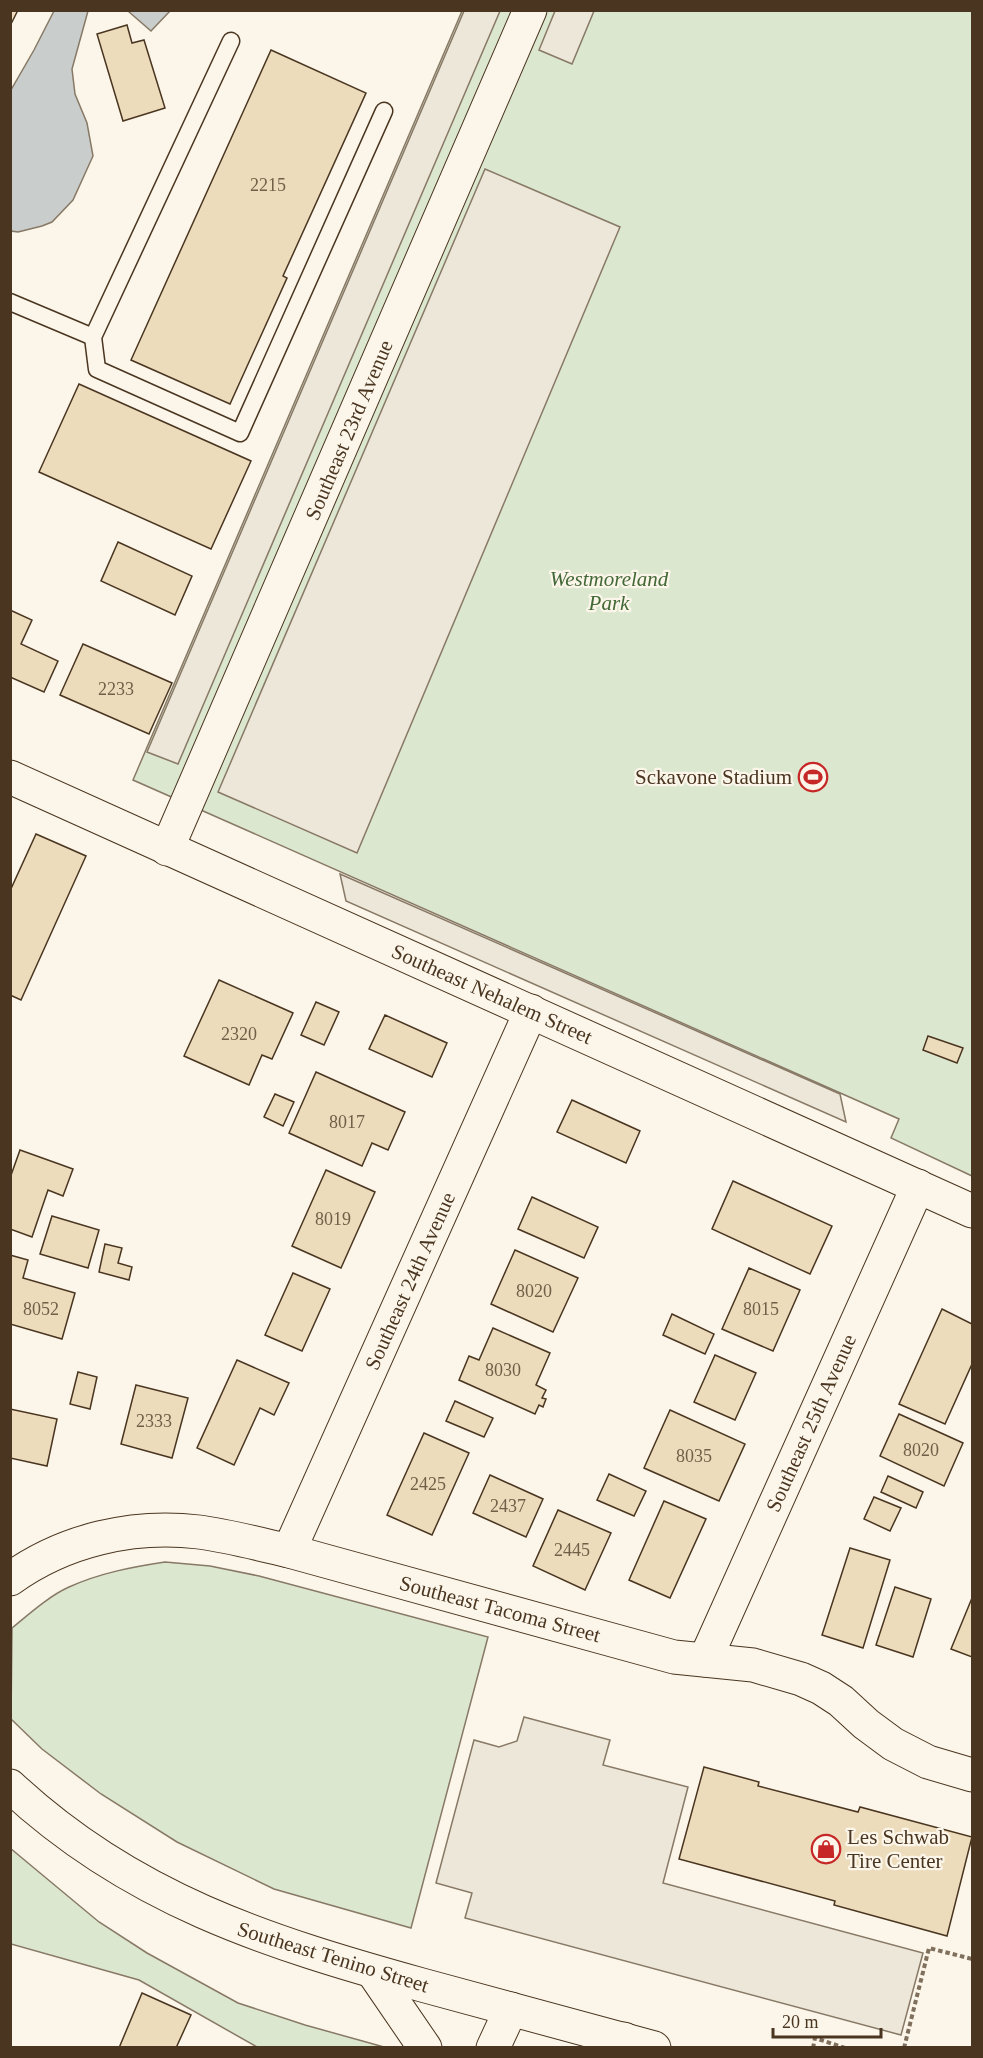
<svg xmlns="http://www.w3.org/2000/svg" width="983" height="2058" font-family="'Times New Roman',serif">
<style>
.green{fill:#dce7d0;stroke:#887966;stroke-width:1.5}
.parking{fill:#ede7d9;stroke:#887966;stroke-width:1.5}
.water{fill:#c9cecd;stroke:#887966;stroke-width:1.5}
.building{fill:#ecdcbc;stroke:#4a3520;stroke-width:1.5}
.lines{fill:none;stroke-linecap:round;stroke-linejoin:round}
.service-casing{stroke:#4a3520;stroke-width:19}
.minor-casing{stroke:#4a3520;stroke-width:35}
.primary-casing{stroke:#4a3520;stroke-width:35}
.trunk-casing{stroke:#4a3520;stroke-width:35}
.path{stroke:#7f6f5c;stroke-width:4;stroke-dasharray:4.5 3;stroke-linecap:butt}
.service{stroke:#fbf6e9;stroke-width:16}
.minor{stroke:#fbf6e9;stroke-width:33}
.primary{stroke:#fbf6e9;stroke-width:33}
.trunk{stroke:#fbf6e9;stroke-width:33}
.labels{text-anchor:middle;dominant-baseline:central;stroke-width:4.5;stroke-linejoin:round;paint-order:stroke}
.number-label{font-size:18px;fill:#725f47}
.street-label{font-size:21px;fill:#4a3520;stroke:#fbf6e9}
.park-label{font-size:21px;font-style:italic;fill:#436837;stroke:#fbf6e9}
.poi-label{font-size:21px;fill:#4a3520;stroke:#fbf6e9;text-anchor:end}
</style>
<rect width="100%" height="100%" fill="#fbf6e9"/>
<g class="green">
<polygon points="462,11 972,11 972,1176 891,1138 899,1119 133,780"/>
<path d="M165,1562L210,1566L259,1576L488,1637L411,1928L274,1889L177,1842L101,1794L42,1749L11,1719L12,1628C29,1614 49,1596 69,1587C100,1573 132,1567 165,1562Z"/>
<polygon points="10,1848 99,1922 147,1953 238,2003 305,2025 384,2047 257,2047 139,1980 11,1944"/>
</g>
<g class="parking">
<polygon points="464,11 500,11 178,764 147,752"/>
<polygon points="555,11 594,11 572,64 539,50"/>
<polygon points="485,169 620,227 357,853 218,792"/>
<polygon points="340,874 840,1094 846,1122 346,901"/>
<polygon points="524,1717 610,1740 603,1765 688,1787 663,1883 923,1953 901,2035 465,1918 472,1893 436,1883 474,1740 499,1747 517,1741"/>
</g>
<g class="water">
<polygon points="54,11 88,11 72,69 75,94 87,123 93,156 73,200 52,222 42,226 18,232 11,231 11,90 34,50"/>
<polygon points="128,11 170,11 151,31"/>
</g>
<g class="building">
<polygon points="10,10 18,10 10,26"/>
<polygon points="127,25 132,43 144,40 165,108 123,121 97,34"/>
<polygon points="271,50 366,93 283,276 287,278 230,404 131,360"/>
<polygon points="79,384 251,461 211,549 39,472"/>
<polygon points="118,542 192,576 175,615 101,581"/>
<polygon points="10,610 32,620 21,644 58,661 44,692 10,677"/>
<polygon points="83,644 172,683 149,734 60,695"/>
<polygon points="36,834 86,856 21,1000 10,995 10,891"/>
<polygon points="219,980 293,1013 272,1059 262,1055 249,1085 184,1056"/>
<polygon points="316,1002 339,1012 324,1045 301,1035"/>
<polygon points="385,1015 447,1043 432,1077 369,1049"/>
<polygon points="928,1036 963,1048 957,1063 923,1050"/>
<polygon points="316,1072 405,1112 388,1150 372,1143 362,1166 289,1133"/>
<polygon points="275,1094 294,1102 283,1126 264,1117"/>
<polygon points="572,1100 640,1131 626,1163 557,1132"/>
<polygon points="20,1150 73,1169 63,1196 48,1190 32,1237 10,1229 10,1178"/>
<polygon points="326,1170 375,1192 341,1268 292,1246"/>
<polygon points="733,1181 832,1226 810,1274 712,1229"/>
<polygon points="532,1197 598,1227 584,1258 518,1229"/>
<polygon points="52,1216 99,1230 88,1268 40,1254"/>
<polygon points="105,1244 122,1248 118,1263 132,1267 129,1280 99,1272"/>
<polygon points="515,1250 578,1278 553,1332 491,1304"/>
<polygon points="10,1255 28,1260 23,1278 75,1293 62,1339 10,1324"/>
<polygon points="749,1268 800,1290 773,1351 722,1329"/>
<polygon points="293,1273 330,1289 302,1351 265,1335"/>
<polygon points="942,1309 972,1324 972,1364 945,1424 899,1404"/>
<polygon points="672,1314 714,1334 705,1354 663,1335"/>
<polygon points="493,1328 550,1353 536,1385 546,1390 542,1398 546,1399 543,1407 539,1405 535,1414 459,1380 469,1356 479,1360"/>
<polygon points="715,1355 756,1373 735,1420 694,1402"/>
<polygon points="237,1360 289,1383 274,1415 260,1408 234,1465 197,1448"/>
<polygon points="78,1372 97,1377 90,1409 70,1404"/>
<polygon points="136,1385 188,1398 172,1458 121,1444"/>
<polygon points="455,1401 493,1418 484,1437 446,1421"/>
<polygon points="10,1409 57,1419 47,1466 10,1458"/>
<polygon points="670,1410 745,1444 719,1501 644,1468"/>
<polygon points="899,1414 963,1443 944,1486 880,1456"/>
<polygon points="424,1433 469,1453 432,1535 387,1515"/>
<polygon points="609,1474 646,1491 634,1516 597,1500"/>
<polygon points="490,1475 543,1499 526,1537 473,1513"/>
<polygon points="888,1476 923,1492 916,1508 881,1492"/>
<polygon points="874,1497 901,1508 890,1531 864,1519"/>
<polygon points="664,1501 706,1519 670,1598 629,1580"/>
<polygon points="558,1510 611,1533 585,1590 533,1566"/>
<polygon points="850,1548 890,1560 863,1648 822,1635"/>
<polygon points="895,1587 931,1599 913,1657 876,1645"/>
<polygon points="972,1598 972,1657 951,1649"/>
<polygon points="704,1767 759,1782 758,1786 858,1812 860,1807 972,1837 947,1936 834,1905 835,1901 679,1859"/>
<polygon points="142,1993 191,2015 176,2048 119,2048"/>
</g>
<g class="lines">
<g class="service-casing">
<g id="service">
<polyline points="231,41 93,337 97,369 240,433 384,111"/>
<polyline points="10,302 93,337"/>
</g>
</g>
<g class="minor-casing">
<g id="minor">
<polyline points="10,777 972,1211"/>
<polyline points="167,849 530,10"/>
<polyline points="289,1551 531,1011"/>
<polyline points="705,1660 918,1186"/>
</g>
</g>
<g class="primary-casing">
<g id="primary">
<path d="M10,1579C64,1540 133,1524 199,1532C229,1536 259,1544 289,1551L674,1657L753,1665L801,1679L821,1688L841,1701L866,1724L893,1744L928,1762L972,1775"/>
<path d="M10,1786C131,1899 267,1942 422,1985C499,2006 576,2027 654,2048"/>
</g>
</g>
<g class="trunk-casing">
<g id="trunk">
<polyline points="373,1972 425,2048"/>
<polyline points="493,2048 511,2009"/>
<polyline points="610,2048 624,2039"/>
</g>
</g>
<g class="path">
<polyline points="813,2048 815,2038 845,2048"/>
<polyline points="904,2048 929,1948 972,1959"/>
</g>
<use href="#service" class="service"/>
<use href="#minor" class="minor"/>
<use href="#primary" class="primary"/>
<use href="#trunk" class="trunk"/>
</g>
<defs>
<g id="stadium-ring" transform="scale(1.5)"><circle r="9.5" fill="#fbf6e9" stroke="#c62828" stroke-width="1.5"/><path d="M0-5a6.5 5 0 1 0 0 10a6.5 5 0 1 0 0-10ZM-3.5-1.8h7v3.6h-7Z" fill="#c62828"/></g>
<g id="shop-ring" transform="scale(1.5)"><circle r="9.5" fill="#fbf6e9" stroke="#c62828" stroke-width="1.5"/><path d="M-5-2.5h2.3a2.7 3.5 0 0 1 5.4 0H5L5.5 6h-11ZM-1.5-2.5h3a1.5 2.3 0 0 0-3 0Z" fill="#c62828"/></g>
</defs>
<g fill-rule="evenodd">
<use href="#stadium-ring" x="813" y="777"/>
<use href="#shop-ring" x="826" y="1849"/>
</g>
<g class="labels">
<g class="number-label">
<text x="268" y="185">2215</text>
<text x="116" y="689">2233</text>
<text x="239" y="1034">2320</text>
<text x="347" y="1122">8017</text>
<text x="333" y="1219">8019</text>
<text x="534" y="1291">8020</text>
<text x="41" y="1309">8052</text>
<text x="761" y="1309">8015</text>
<text x="503" y="1370">8030</text>
<text x="154" y="1421">2333</text>
<text x="921" y="1450">8020</text>
<text x="694" y="1456">8035</text>
<text x="428" y="1484">2425</text>
<text x="508" y="1506">2437</text>
<text x="572" y="1550">2445</text>
</g>
<g class="street-label">
<text transform="translate(349 430) rotate(-67)">Southeast 23rd Avenue</text>
<text transform="translate(492 994) rotate(24)">Southeast Nehalem Street</text>
<text transform="translate(410 1281) rotate(-66)">Southeast 24th Avenue</text>
<text transform="translate(811 1423) rotate(-66)">Southeast 25th Avenue</text>
<text transform="translate(500 1609) rotate(15)">Southeast Tacoma Street</text>
<text transform="translate(333 1957) rotate(17)">Southeast Tenino Street</text>
</g>
<g class="park-label">
<text x="609" y="579">Westmoreland<tspan x="609" dy="24">Park</tspan></text>
</g>
<g class="poi-label">
<text x="792" y="777">Sckavone Stadium</text>
<text x="847" y="1837" text-anchor="start">Les Schwab<tspan x="847" dy="24">Tire Center</tspan></text>
</g>
</g>
<rect width="983" height="2058" fill="none" stroke="#4a3520" stroke-width="24"/>
<path d="M773 2028v9h108v-9" fill="none" stroke="#4a3520" stroke-width="3"/>
<text x="782" y="2028" font-size="18" fill="#4a3520" stroke="#fbf6e9" stroke-width="4.5" paint-order="stroke">20 m</text>
</svg>
